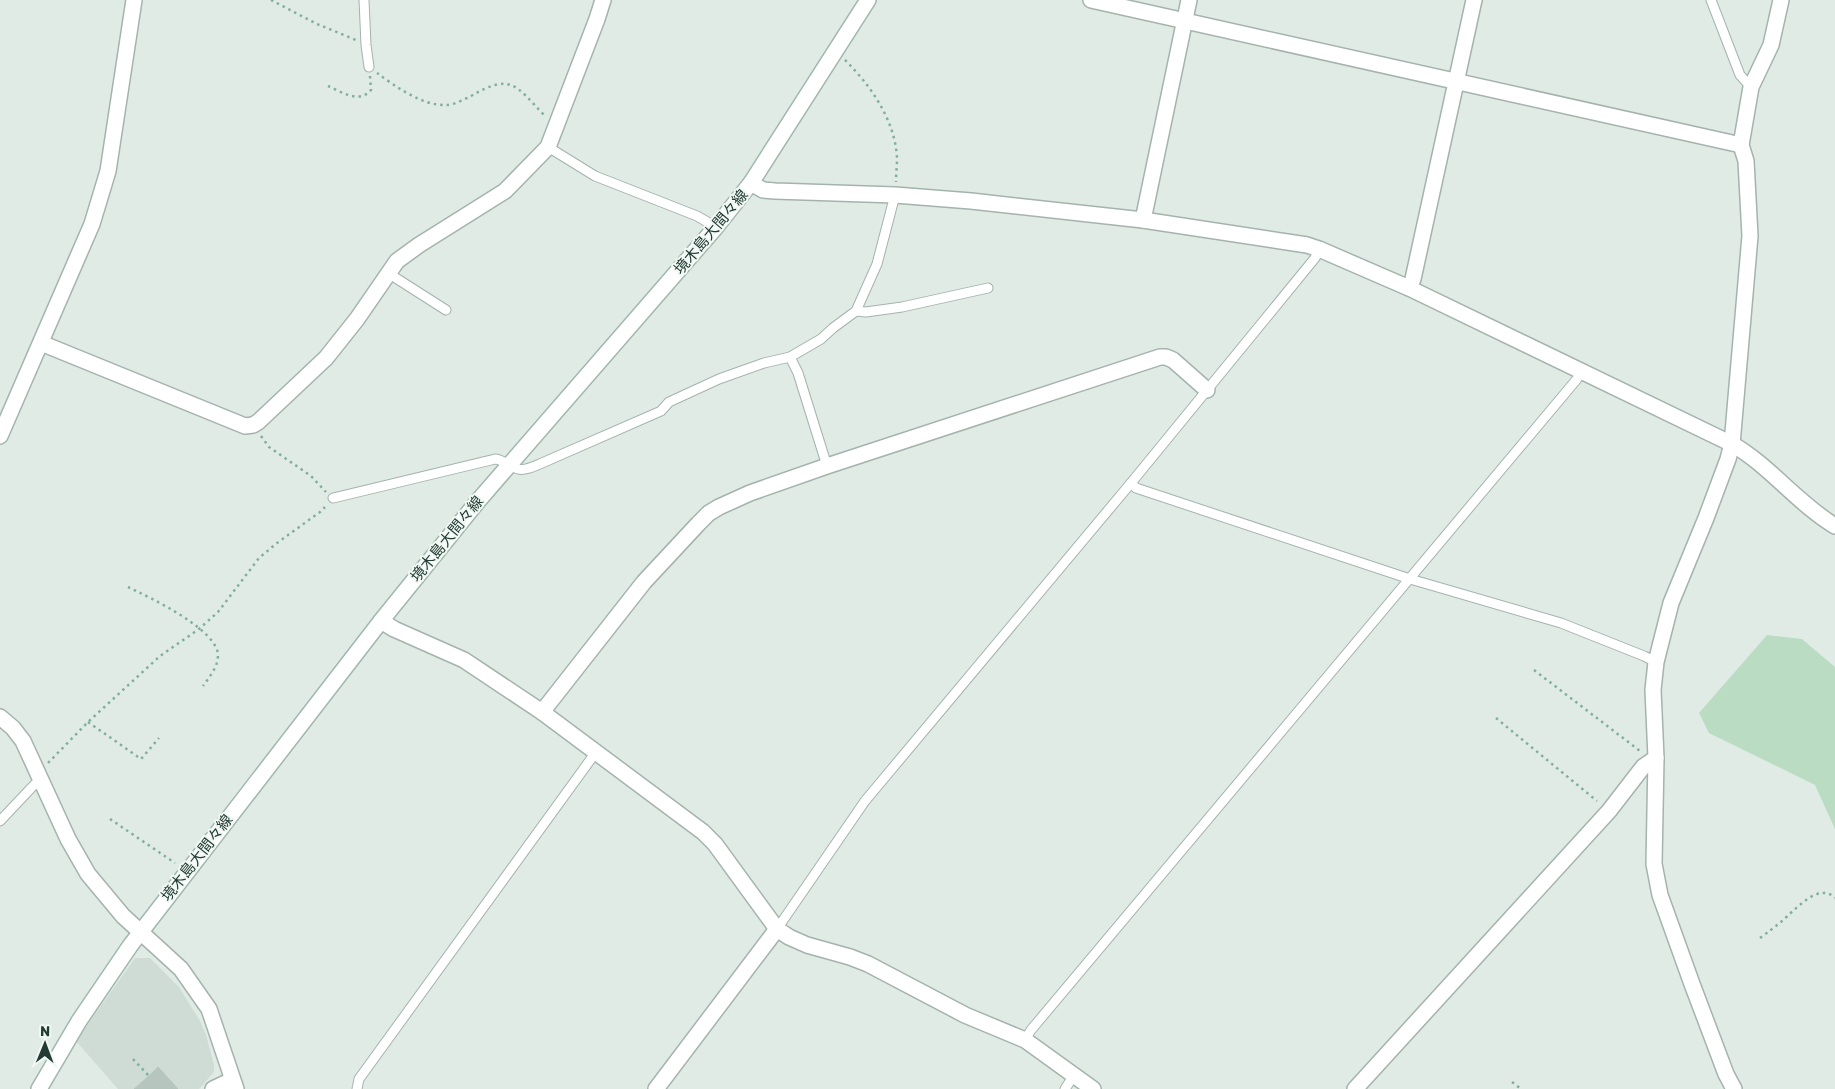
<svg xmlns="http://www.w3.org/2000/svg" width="1835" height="1089" font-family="Rubik,'Noto Sans JP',sans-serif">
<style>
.built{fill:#cfdbd5}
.green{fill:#badcc3}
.building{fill:#b6c6bf;stroke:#b3c5bd}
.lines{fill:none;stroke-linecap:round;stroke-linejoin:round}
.service-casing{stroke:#a4b3ad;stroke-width:11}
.minor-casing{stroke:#a4b3ad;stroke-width:18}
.tertiary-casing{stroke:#a4b3ad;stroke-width:18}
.secondary-casing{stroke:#a0b7ae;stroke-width:18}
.path{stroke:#82aea0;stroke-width:2.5;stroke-dasharray:2.5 4;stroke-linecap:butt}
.service{stroke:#fff;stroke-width:9}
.minor{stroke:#fff;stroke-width:15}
.tertiary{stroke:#fff;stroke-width:15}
.secondary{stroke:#fff;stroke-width:15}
.labels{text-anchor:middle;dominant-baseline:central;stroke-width:4;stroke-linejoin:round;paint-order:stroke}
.street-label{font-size:15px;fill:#223b34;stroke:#f1f8f4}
</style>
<rect width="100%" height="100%" fill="#e1ebe6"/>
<polygon class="built" points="135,958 150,958 179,987 200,1021 206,1035 214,1065 214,1072 199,1089 118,1089 76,1041"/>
<polygon class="green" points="1767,635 1802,639 1835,667 1835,829 1815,785 1709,733 1699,713"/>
<polygon class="building" points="158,1067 178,1089 134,1089 149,1076"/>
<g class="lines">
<g class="service-casing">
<g id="service">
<polyline points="364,0 366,45 369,67"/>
<polyline points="1711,0 1740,75 1751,87"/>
<polyline points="548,147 595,176 697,216 716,227"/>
<polyline points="388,273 446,310"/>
<polyline points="856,311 866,312 902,307 988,288"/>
<polyline points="790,357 798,373 827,466"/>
<polyline points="1131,483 1136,488 1410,579 1561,623 1644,656 1656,662"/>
<path d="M333,498L495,459C505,460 509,467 518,469C525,471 535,466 542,463L661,411L669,402L719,379L764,363L790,357L821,339L833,328L856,311L877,264L895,195"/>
<polyline points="0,821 34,785 41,780"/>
<polyline points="777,929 865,801 1131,483 1315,258 1319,249"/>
<polyline points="1025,1040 1031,1030 1577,379 1581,370"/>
<polyline points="357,1089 359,1079 596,752"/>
<polyline points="1065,1089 1074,1075"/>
</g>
</g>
<g class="minor-casing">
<g id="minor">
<polyline points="1091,0 1741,145"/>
<path d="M751,183L763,190L775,191L895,195L971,201L1143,220L1307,245L1319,249L1409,288L1732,444C1770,466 1797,503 1835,526"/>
<polyline points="1143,220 1189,0"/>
<polyline points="1409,288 1413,279 1474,0"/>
<polyline points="41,343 245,426 253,425 258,422 326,358 357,319 397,261 419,245 505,191 548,147 597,19 603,0"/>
<polyline points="0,436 92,224 108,171 134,0"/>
<polyline points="381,621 394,629 464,660 542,712 703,832 715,844 777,929 789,937 807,945 850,957 868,964 965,1015 1025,1040 1093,1089"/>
<polyline points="542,712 644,582 698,524 709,513 719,507 750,493 827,466 1160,357 1166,357 1173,360 1207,390"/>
<polyline points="213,1089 232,1080"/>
<polyline points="656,1089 777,929"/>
<polyline points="1355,1089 1609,811 1643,767 1656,758"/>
</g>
</g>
<g class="tertiary-casing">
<g id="tertiary">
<polyline points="0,717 13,728 23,741 68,839 88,874 123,916 181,969 209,1009 236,1089"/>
<polyline points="1734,1089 1726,1074 1692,984 1660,895 1654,864 1656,758 1653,690 1656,662 1671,603 1706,518 1728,459 1732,444 1750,236 1746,161 1741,145 1751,87 1771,45 1781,0"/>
</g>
</g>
<g class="secondary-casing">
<polyline id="secondary" points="39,1089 79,1021 130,946 381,621 478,501 716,227 751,183 868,0"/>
</g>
<g class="path">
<polyline points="271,0 317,24 356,40"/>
<path d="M845,60C871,86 895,120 897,158C897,166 896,174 896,182"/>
<path d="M377,73C395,86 422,106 446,105C454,105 465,99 471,96C512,72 516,86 545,116"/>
<path d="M328,86C342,92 359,104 371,90L370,76"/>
<polyline points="261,436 269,447 311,476 326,492"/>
<path d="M128,587C149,597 217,629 218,655C218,667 210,676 203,686"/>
<polyline points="1534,670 1640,751"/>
<polyline points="1496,718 1597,801"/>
<polyline points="88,722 141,759 159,738"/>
<polyline points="48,763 88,722 160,656 199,629 218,612 259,558 277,543 320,512 325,507"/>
<polyline points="110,819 175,863"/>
<path d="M1760,938C1768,932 1775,927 1782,921C1794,911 1819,881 1835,898"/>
<polyline points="133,1059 149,1076"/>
<polyline points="1512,1082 1521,1089"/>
</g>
<use href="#service" class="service"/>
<use href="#minor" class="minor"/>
<use href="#tertiary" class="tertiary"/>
<use href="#secondary" class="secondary"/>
</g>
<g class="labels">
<g class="street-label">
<text transform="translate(711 232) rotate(-50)">境木島大間々線</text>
<text transform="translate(447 539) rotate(-51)">境木島大間々線</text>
<text transform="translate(197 858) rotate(-52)">境木島大間々線</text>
</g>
</g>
<g transform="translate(45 1044) rotate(1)" stroke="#f1f8f4" stroke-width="4" paint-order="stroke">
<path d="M0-4L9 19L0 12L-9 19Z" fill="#223b34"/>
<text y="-8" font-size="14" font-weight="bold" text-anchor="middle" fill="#223b34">N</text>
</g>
</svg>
